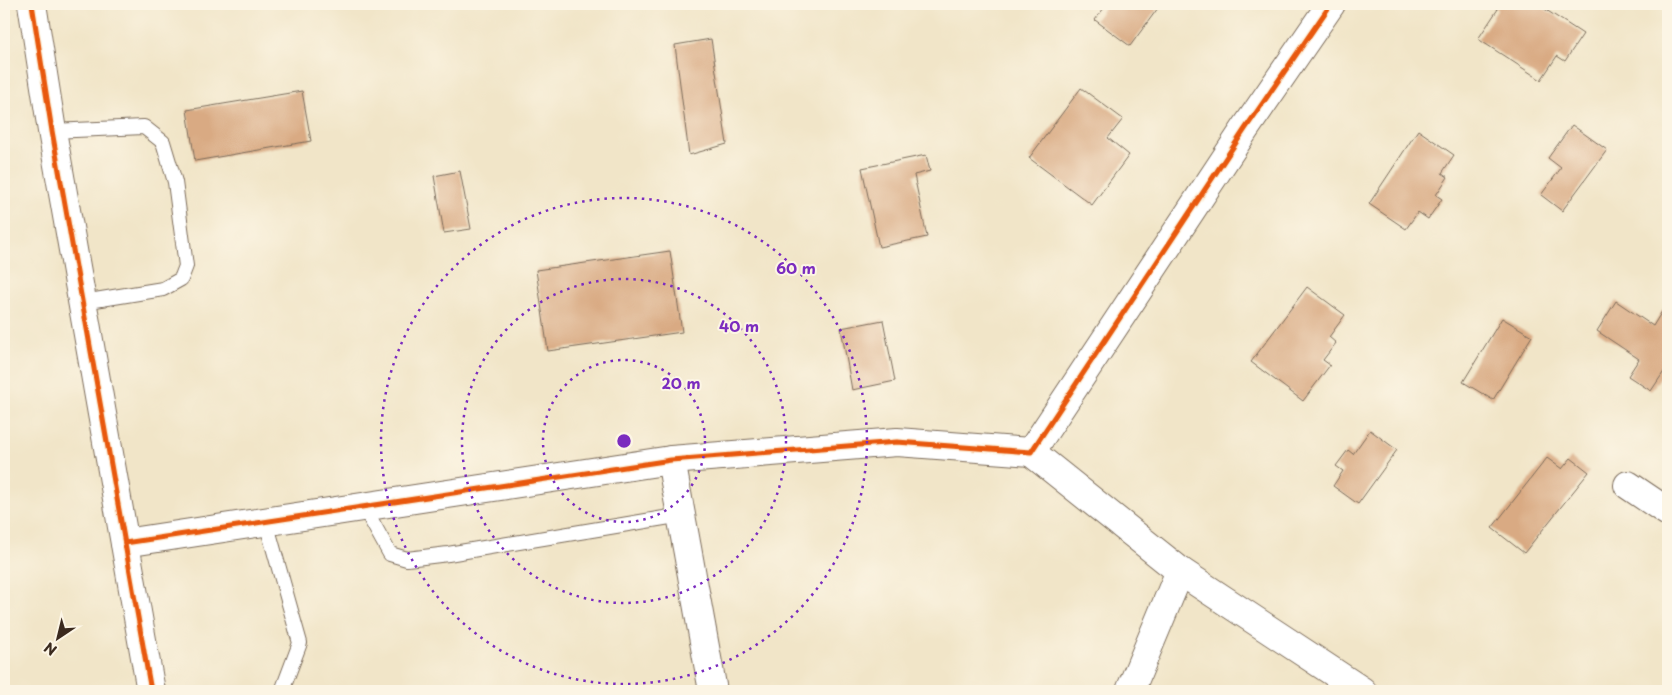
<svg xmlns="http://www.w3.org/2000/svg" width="1672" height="695" font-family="'Playpen Sans',sans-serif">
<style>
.building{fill:#d9aa83}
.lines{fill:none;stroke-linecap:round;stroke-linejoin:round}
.service-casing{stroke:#7b6b5a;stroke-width:16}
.minor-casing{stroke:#7b6b5a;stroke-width:30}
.tertiary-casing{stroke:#7b6b5a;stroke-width:30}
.service{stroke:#fff;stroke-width:14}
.minor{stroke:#fff;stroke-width:28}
.tertiary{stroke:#fff;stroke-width:28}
.cycleway-casing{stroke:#fcf5e5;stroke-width:8}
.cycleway{stroke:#e8590c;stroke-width:5}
.ring{fill:none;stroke:#7b2cbf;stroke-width:2.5;stroke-dasharray:2.5 5}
.centre{fill:#7b2cbf;stroke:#fcf5e5;stroke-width:2.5}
.ring-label{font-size:15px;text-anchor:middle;font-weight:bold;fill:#7b2cbf;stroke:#fcf5e5;stroke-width:4;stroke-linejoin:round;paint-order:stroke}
</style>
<rect width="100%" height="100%" fill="#fcf5e5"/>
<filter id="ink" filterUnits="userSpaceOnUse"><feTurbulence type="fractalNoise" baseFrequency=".02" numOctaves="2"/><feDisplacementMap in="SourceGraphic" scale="10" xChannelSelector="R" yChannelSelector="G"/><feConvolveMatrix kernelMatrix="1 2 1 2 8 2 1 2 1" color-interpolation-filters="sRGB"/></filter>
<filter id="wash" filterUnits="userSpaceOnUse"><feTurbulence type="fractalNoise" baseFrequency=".0096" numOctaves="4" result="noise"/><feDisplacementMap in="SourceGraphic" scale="20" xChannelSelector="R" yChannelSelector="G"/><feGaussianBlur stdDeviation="1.12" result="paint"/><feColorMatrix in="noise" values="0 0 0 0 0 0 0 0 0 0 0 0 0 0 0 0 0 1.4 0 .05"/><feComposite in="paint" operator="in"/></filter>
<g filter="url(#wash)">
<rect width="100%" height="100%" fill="#f1e5c8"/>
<g id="blocks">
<g class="building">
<polygon points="1107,4 1161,4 1130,46 1095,20"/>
<polygon points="1491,4 1537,4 1583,34 1565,61 1557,56 1541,80 1478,39 1498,9"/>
<polygon points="711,39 727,144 689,155 675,45"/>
<polygon points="1081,88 1123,119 1108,138 1129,155 1092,205 1029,158"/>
<polygon points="302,91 311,141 195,161 187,110"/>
<polygon points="1572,125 1607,150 1562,211 1541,195 1561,168 1548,158"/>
<polygon points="1418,130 1454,155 1442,173 1448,177 1436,195 1442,199 1428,219 1418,212 1406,229 1369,204"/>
<polygon points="926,155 930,171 914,175 927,237 879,247 862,168"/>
<polygon points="460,171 471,229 444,233 434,176"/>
<polygon points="670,251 682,332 548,351 536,270"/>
<polygon points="1307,287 1345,315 1329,337 1336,343 1323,360 1330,365 1303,401 1251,362"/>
<polygon points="1616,301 1653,326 1664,308 1668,311 1668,372 1665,370 1651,391 1628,376 1639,359 1597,331"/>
<polygon points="1502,318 1532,336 1493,400 1463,382"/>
<polygon points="883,320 895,381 852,390 841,328"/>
<polygon points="1370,430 1397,450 1358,504 1333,486 1343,471 1336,466 1348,450 1353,454"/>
<polygon points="1547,458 1562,469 1571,458 1589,472 1524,553 1492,528"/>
</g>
</g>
</g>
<g filter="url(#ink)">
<use href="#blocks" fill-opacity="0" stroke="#7b6b5a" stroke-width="1"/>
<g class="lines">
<g class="service-casing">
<g id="service">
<polyline points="52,131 144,127 163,142 175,182 186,266 181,279 163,289 83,302"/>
<polyline points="364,507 390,554 407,559 448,554 682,515"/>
<polyline points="266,522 300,643 282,691"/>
</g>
</g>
<g class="minor-casing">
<g id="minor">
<polyline points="1031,452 1180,571 1362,691"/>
<polyline points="671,460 713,691"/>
<polyline points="1628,485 1668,512"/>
<polyline points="125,543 671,460 897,442 1031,452 1245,129 1331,4"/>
<polyline points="1130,691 1180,571"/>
</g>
</g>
<g class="tertiary-casing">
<polyline id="tertiary" points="32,4 52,131 151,691"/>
</g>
<use href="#service" class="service"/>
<use href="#minor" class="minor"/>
<use href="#tertiary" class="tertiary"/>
<g class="cycleway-casing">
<g id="cycleway">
<polyline points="32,4 52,131 151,691"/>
<polyline points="125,543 671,460 897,442 1031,452 1245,129 1331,4"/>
</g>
</g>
<use href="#cycleway" class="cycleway"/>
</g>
</g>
<g class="ring">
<circle cx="624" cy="441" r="81"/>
<circle cx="624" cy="441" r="162"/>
<circle cx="624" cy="441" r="243"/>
</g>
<circle cx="624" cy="441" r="8" class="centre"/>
<g class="ring-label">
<text x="796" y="274">60 m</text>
<text x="739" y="332">40 m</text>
<text x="681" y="389">20 m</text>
</g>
<rect width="1672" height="695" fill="none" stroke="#fcf5e5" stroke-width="20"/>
<g transform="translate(58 638) rotate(215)" stroke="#fcf5e5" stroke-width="4" paint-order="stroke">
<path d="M0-4L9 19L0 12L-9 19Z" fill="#3b2a1e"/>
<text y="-8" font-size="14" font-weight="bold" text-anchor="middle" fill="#3b2a1e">N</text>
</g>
</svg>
